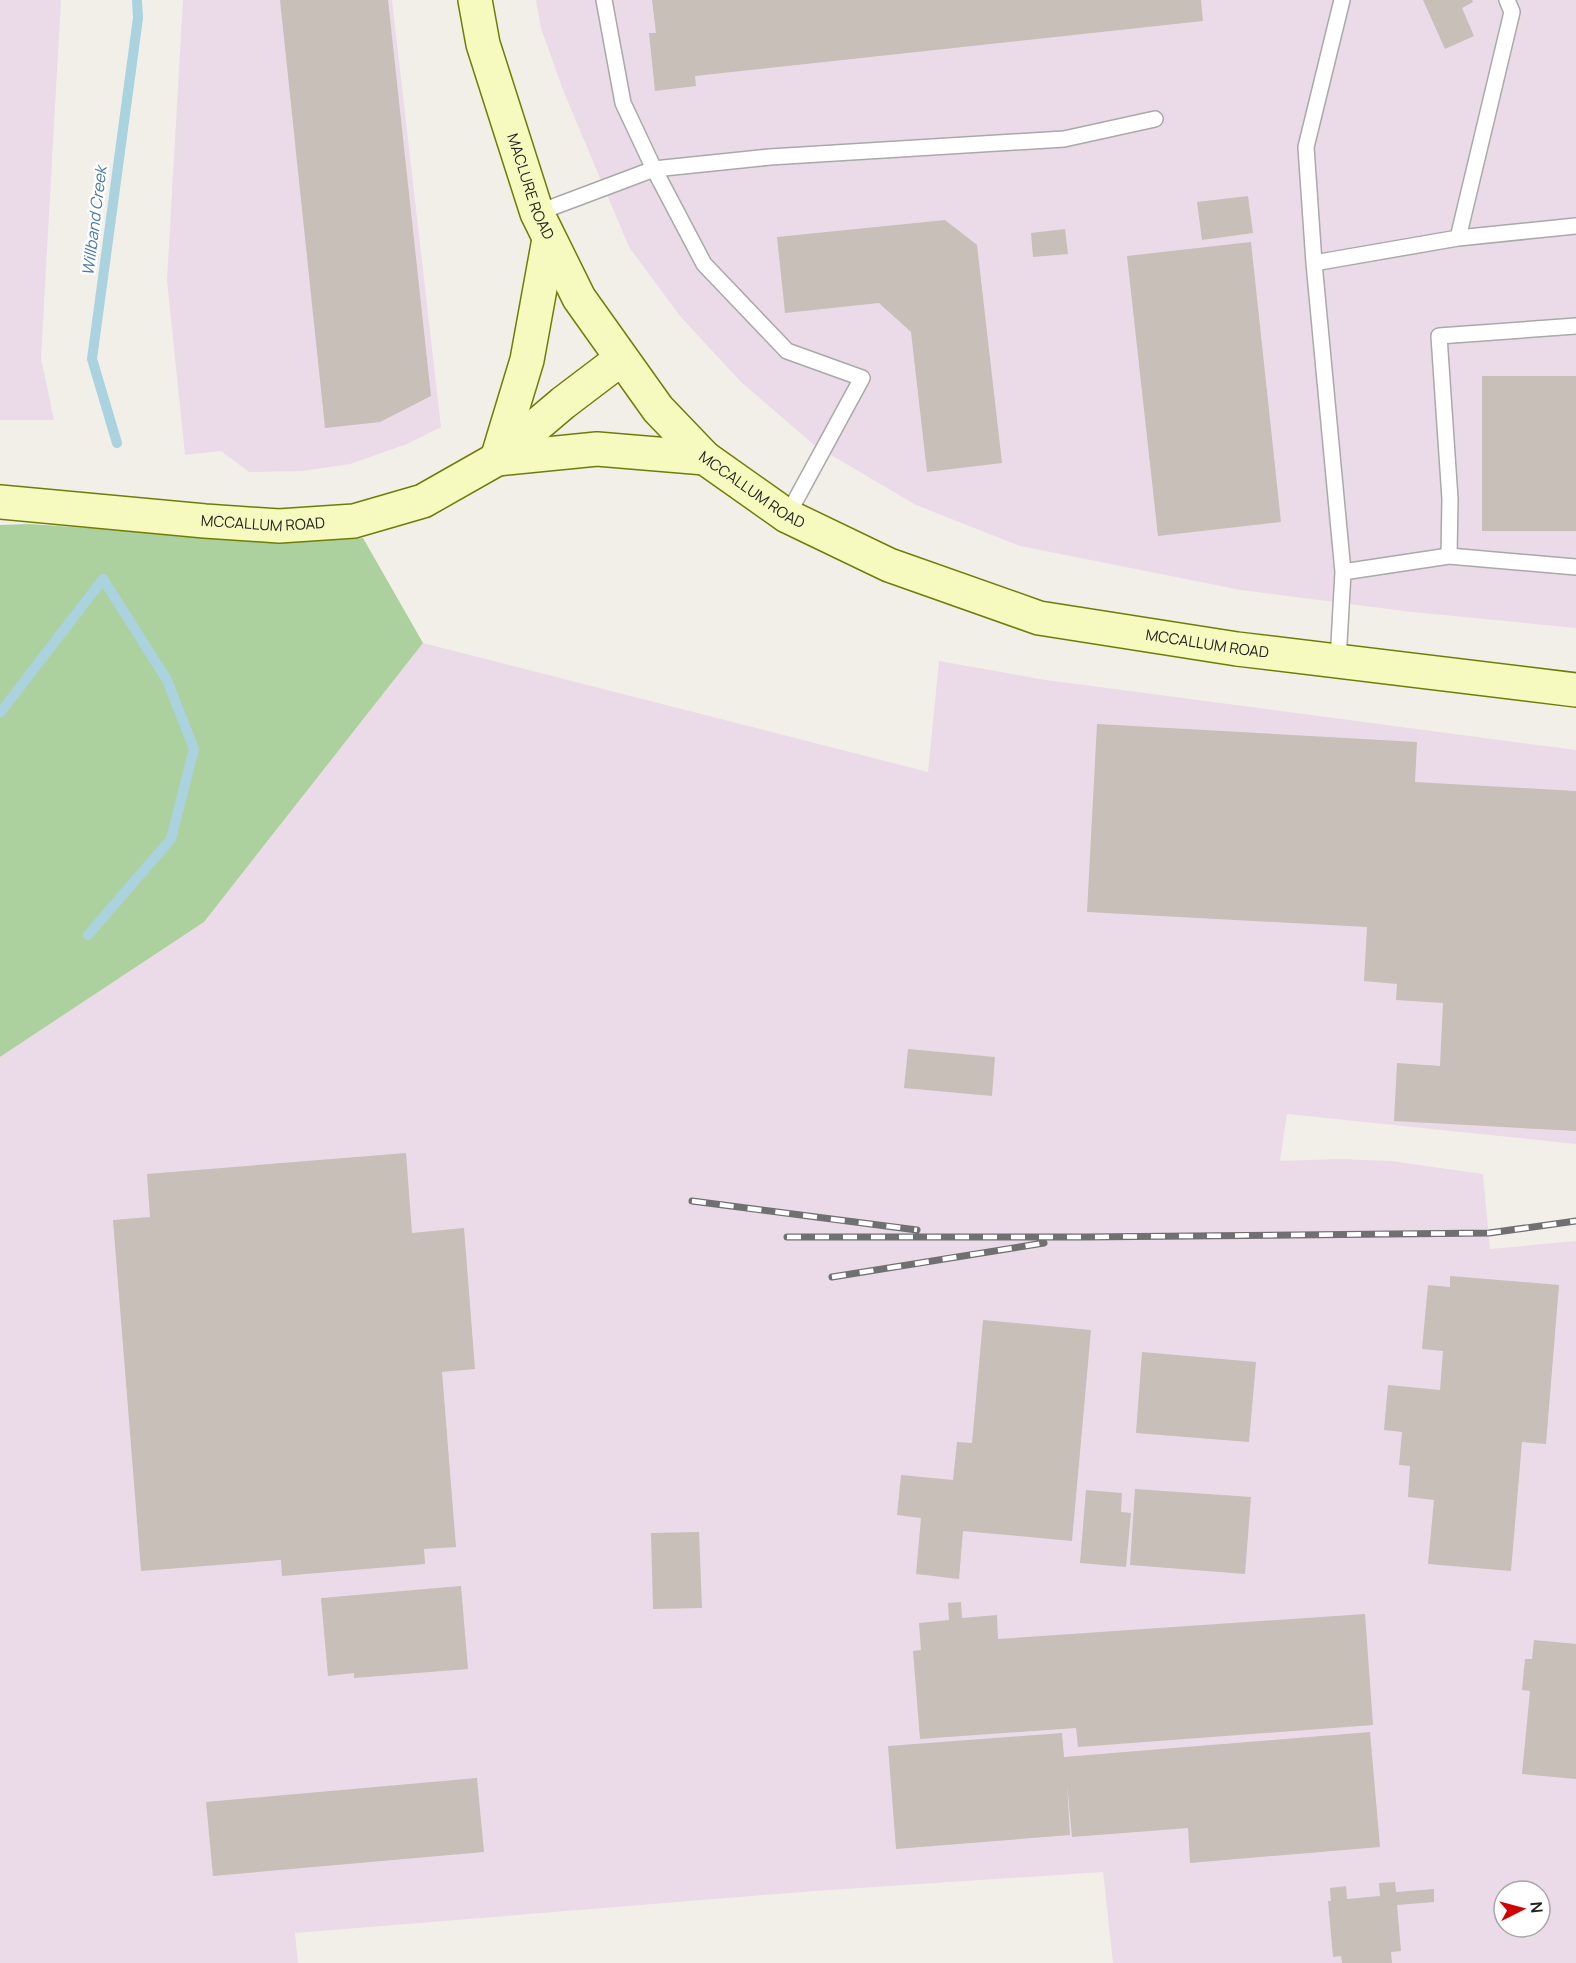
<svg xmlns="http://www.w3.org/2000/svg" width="1576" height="1963" font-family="Manrope,sans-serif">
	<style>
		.industrial { fill: #ebdbe8; fill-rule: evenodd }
		.forest { fill: #add19e }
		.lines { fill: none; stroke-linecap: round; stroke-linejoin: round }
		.stream { stroke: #aad3df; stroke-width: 10 }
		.building { fill: #c7bfb8 }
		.lane-casing { stroke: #a9a9a9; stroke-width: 18 }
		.secondary-casing { stroke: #707d05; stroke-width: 36 }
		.lane { stroke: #fff; stroke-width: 15 }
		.secondary { stroke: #f7fabf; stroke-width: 33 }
		.rail-casing { stroke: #707070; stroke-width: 7 }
		.rail { stroke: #fff; stroke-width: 4.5; stroke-dasharray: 14; stroke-linecap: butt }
		.labels { text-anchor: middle; stroke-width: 5; stroke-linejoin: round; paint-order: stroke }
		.street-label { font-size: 15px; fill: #222; stroke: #fff }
		.water-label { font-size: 16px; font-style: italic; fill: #4a7aab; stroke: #fff }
	</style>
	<rect width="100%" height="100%" fill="#f2efe9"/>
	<path class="industrial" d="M0 0H61L41 358 54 420H0Z
		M183 0H392L441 427 407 444 350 464 302 471 249 472 221 451 185 455 167 280Z
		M536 0H1576V628L1412 612 1241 590 1020 546 916 505 814 445 740 381 680 316 629 247 563 90 541 28Z
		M423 643 928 772 939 661 1046 680 1576 750V1144L1287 1114 1280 1161 1340 1159 1391 1161 1483 1174 1490 1249 1576 1241V1963H1113L1103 1872 815 1891 295 1933 298 1963H0V1057L204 922ZM1504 1891H1540V1927H1504Z"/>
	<path class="forest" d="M29 524 296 542 363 538 423 643 204 922 0 1057V525Z"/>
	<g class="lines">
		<path class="stream" d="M117 443 92 359 138 18 137 0
			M0 713 103 579 167 680 194 749 171 839 88 935"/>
	</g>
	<path class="building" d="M280 0H388L431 396 380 422 325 428Z
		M652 0H1201L1203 21 695 76 696 86 655 91 649 33H656Z
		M1423 0H1472L1473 2 1462 8 1474 36 1445 49Z
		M1248 196 1253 233 1202 240 1197 202Z
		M945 220 977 245 1002 463 927 472 911 332 879 303 785 313 777 237Z
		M1065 229 1068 254 1033 257 1031 233Z
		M1251 242 1281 522 1158 536 1127 256Z
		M1482 376H1576V531H1482Z
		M1097 724 1417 742 1415 782 1576 791V1131L1394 1121 1397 1063 1440 1066 1443 1003 1396 1000 1397 984 1364 981 1367 927 1087 912Z
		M908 1049 995 1057 992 1096 904 1088Z
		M406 1153 412 1233 464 1228 475 1369 442 1372 456 1547 424 1549 425 1564 282 1576 281 1560 141 1571 113 1220 150 1217 147 1174Z
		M1450 1276 1559 1285 1546 1444 1522 1442 1511 1571 1428 1564 1434 1500 1408 1497 1410 1466 1399 1465 1402 1432 1384 1430 1388 1385 1440 1390 1443 1351 1422 1349 1428 1285 1450 1287Z
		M983 1320 1091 1330 1072 1541 963 1531 959 1579 916 1574 921 1518 897 1515 901 1475 953 1480 957 1442 972 1443Z
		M1142 1352 1256 1362 1249 1442 1136 1433Z
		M1135 1489 1251 1497 1245 1574 1130 1565Z
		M1086 1490 1122 1493 1121 1512 1131 1513 1126 1567 1080 1563Z
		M699 1532 702 1608 653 1609 651 1533Z
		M461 1586 468 1669 354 1678V1673L328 1676 321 1598Z
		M961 1602 962 1618 997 1615 998 1639 1365 1614 1373 1725 1078 1747 1076 1728 920 1739 913 1651 921 1650 919 1623 949 1620 948 1603Z
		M1534 1640 1576 1644V1779L1522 1774 1530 1691 1522 1690 1525 1659H1532Z
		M1370 1732 1380 1847 1190 1863 1188 1828 1072 1837 1067 1784 1070 1835 896 1849 888 1746 1062 1733 1064 1757Z
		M477 1778 484 1852 213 1876 206 1802Z
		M1395 1882 1396 1892 1434 1889V1902L1397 1905 1401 1951 1391 1952 1392 1963H1342L1341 1956 1333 1957 1328 1901H1331L1330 1888 1346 1886 1347 1899 1380 1896 1379 1883Z"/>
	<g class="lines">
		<g class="lane-casing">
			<path id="lane" d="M537 213 654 169 623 103 604 0
				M1458 238 1512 12 1507 0
				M1314 263 1306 147 1342 0
				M787 516 862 378 787 351 704 264 654 169 770 157 1064 139 1155 119
				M1449 556 1450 499 1439 336 1576 326
				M1343 572 1449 556 1576 567
				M1338 661 1343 572 1314 263 1458 238 1576 226"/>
		</g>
		<g class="secondary-casing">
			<g id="secondary">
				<path id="s1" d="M475 0 483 44 537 213 579 298 658 409 705 458 787 516 889 565 1039 618 1237 649 1576 690"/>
				<path d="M497 459 527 360 549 239"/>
				<path d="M497 459 597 449 705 458"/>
				<path id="s2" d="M0 502 205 521 279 526 354 521 423 501 497 459 563 403 621 359"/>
			</g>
		</g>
		<use href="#lane" class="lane"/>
		<use href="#secondary" class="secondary"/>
		<g class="rail-casing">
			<path id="rail" d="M692 1201 917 1230
				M787 1237H1083L1489 1233 1576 1221
				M832 1277 1044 1243"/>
		</g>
		<use href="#rail" class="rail"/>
	</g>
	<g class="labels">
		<g class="street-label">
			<text dy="5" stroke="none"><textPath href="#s1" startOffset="195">MACLURE ROAD</textPath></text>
			<text dy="5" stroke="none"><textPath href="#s1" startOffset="578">MCCALLUM ROAD</textPath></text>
			<text dy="5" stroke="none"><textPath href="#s2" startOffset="264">MCCALLUM ROAD</textPath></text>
			<text dy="5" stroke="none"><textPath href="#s1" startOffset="1064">MCCALLUM ROAD</textPath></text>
		</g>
		<g class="water-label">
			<text transform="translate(94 221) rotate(-83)" y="6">Willband Creek</text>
		</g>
	</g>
	<g transform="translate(1522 1909) rotate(84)"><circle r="28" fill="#ffffff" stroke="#a7a7a7" stroke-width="1.5"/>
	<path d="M0-4.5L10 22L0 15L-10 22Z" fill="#d40000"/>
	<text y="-9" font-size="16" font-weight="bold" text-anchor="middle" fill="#222222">N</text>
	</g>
</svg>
